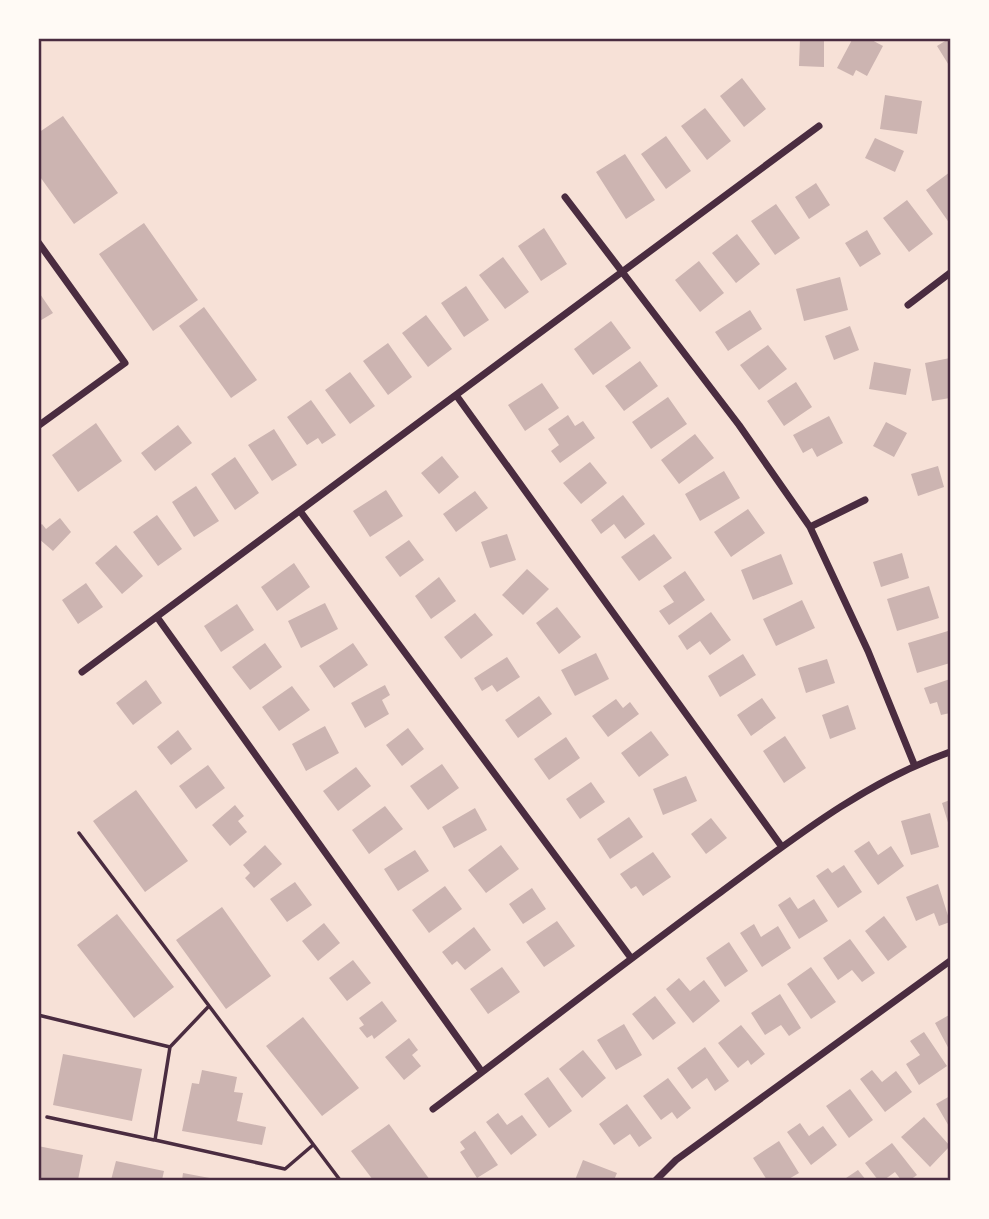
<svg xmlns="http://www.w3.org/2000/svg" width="989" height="1219" font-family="Jost,sans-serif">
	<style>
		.building { fill: #ccb4b1 }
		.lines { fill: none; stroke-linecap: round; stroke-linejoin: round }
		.service { stroke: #4a2c40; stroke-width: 3.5 }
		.minor { stroke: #4a2c40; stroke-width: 7 }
		.neatline { fill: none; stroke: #4a2c40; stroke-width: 2.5 }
	</style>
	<rect width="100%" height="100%" fill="#f7e1d7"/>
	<path class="building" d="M853 38H868L883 46 867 76 856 70 853 76 837 68Z
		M950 38V67L937 46Z
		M800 39 824 40V67L799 66Z
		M742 78 766 109 744 127 720 96Z
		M885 95 922 101 917 134 880 129Z
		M705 108 731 141 707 160 681 126Z
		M63 116 118 193 74 224 38 174V133Z
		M666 136 691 171 666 189 641 154Z
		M875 138 904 151 895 172 865 158Z
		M625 154 655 200 626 219 596 172Z
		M950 172V224L926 190Z
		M816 183 830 205 809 219 795 197Z
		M907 200 933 234 909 252 883 218Z
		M776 204 800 238 775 255 751 221Z
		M144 223 198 300 153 331 99 254Z
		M544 228 567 264 541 281 518 246Z
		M867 230 881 254 860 267 845 243Z
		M737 234 760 264 736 283 712 253Z
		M503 257 529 292 505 309 479 275Z
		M699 261 724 293 700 312 675 280Z
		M840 277 848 310 804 321 796 289Z
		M466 286 489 320 464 337 441 303Z
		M38 291 53 313 38 322Z
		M204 307 257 380 231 398 179 326Z
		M750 310 762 329 728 351 715 332Z
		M426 315 452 349 428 367 402 333Z
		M611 321 631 348 593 375 574 349Z
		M850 326 859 350 834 360 825 336Z
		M388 343 412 377 388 395 363 361Z
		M768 345 787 369 759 390 740 365Z
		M950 358V398L932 401 925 363Z
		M640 361 658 386 624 411 605 386Z
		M874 362 911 369 906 395 869 389Z
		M350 372 375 406 350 424 325 390Z
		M796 382 812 407 784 426 767 401Z
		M542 383 559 408 525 431 508 405Z
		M668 397 687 424 651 449 632 422Z
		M311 400 336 435 322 444 318 438 307 445 287 417Z
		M568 415 575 426 583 421 595 438 560 463 551 451 559 445 548 429Z
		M829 416 843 443 817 457 812 448 803 453 793 435Z
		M886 422 907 433 894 457 873 446Z
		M96 423 122 461 78 492 52 455Z
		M178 425 192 443 155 471 141 453Z
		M274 429 297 465 272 481 248 445Z
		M695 434 714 458 679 484 661 460Z
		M442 456 459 477 439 494 421 473Z
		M235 457 259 493 235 510 211 474Z
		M590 462 607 483 581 504 563 483Z
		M938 466 944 487 918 496 911 474Z
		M724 471 740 498 700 521 685 494Z
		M196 486 219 521 194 537 172 502Z
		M386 490 403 516 370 537 353 511Z
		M475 491 488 508 456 532 443 514Z
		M623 495 645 524 625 539 614 524 601 534 591 520Z
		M748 509 765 533 731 557 714 532Z
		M157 515 182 549 158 566 133 532Z
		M60 518 71 532 53 551 38 538V527L42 524 46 529Z
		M507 534 516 560 490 568 481 542Z
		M654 534 672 558 639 581 621 557Z
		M409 540 424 560 400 577 385 557Z
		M116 545 143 576 122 594 95 563Z
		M902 553 909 578 881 587 873 562Z
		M781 554 793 584 753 600 741 570Z
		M294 563 310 587 277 611 261 587Z
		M527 569 549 589 523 615 502 595Z
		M685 571 705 600 669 625 659 611 674 602 663 586Z
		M439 577 456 601 431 619 415 596Z
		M86 583 103 607 78 624 62 600Z
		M929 586 939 618 897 631 887 599Z
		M802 600 815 628 776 646 763 619Z
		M325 603 338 629 301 648 288 621Z
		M237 604 254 630 221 652 204 626Z
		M557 607 581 637 559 654 536 623Z
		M711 612 731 640 710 655 700 641 687 650 678 636Z
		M475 613 493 635 461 659 444 637Z
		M948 631 950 663 917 673 908 643Z
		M265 643 282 667 250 690 232 667Z
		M353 643 368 665 334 688 319 666Z
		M596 653 609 679 575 696 561 670Z
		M743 654 756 675 720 697 708 676Z
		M507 657 520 677 497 692 492 685 482 691 474 678Z
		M827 659 835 683 806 693 798 668Z
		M950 679V713L941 715 937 702 930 704 924 688Z
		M146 680 162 703 133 725 116 703Z
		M385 685 390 695 382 700 389 714 365 728 351 703Z
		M292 686 310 710 279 731 262 707Z
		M539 696 552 714 518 738 505 720Z
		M762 698 776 718 751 736 737 715Z
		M616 699 623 708 630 702 639 714 608 737 592 716Z
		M848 705 856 729 830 739 822 715Z
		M325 726 339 753 306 771 292 744Z
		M408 728 424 749 402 766 386 745Z
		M178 730 192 749 171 765 157 747Z
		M651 731 669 755 639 777 621 753Z
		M785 736 806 768 784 783 763 751Z
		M566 737 580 758 549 780 534 759Z
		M442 764 459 788 428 810 410 786Z
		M208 765 225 788 196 809 179 786Z
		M356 767 371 786 338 811 323 791Z
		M686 776 697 801 663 815 653 789Z
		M591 782 605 802 580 819 566 799Z
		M136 790 188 861 145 892 93 821Z
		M950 800V829L942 803Z
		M235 805 244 816 238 821 247 832 230 846 212 825Z
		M385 806 403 829 369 854 352 830Z
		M475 808 487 830 454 848 442 827Z
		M930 813 939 847 911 855 901 821Z
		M629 817 643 837 610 859 597 839Z
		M711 818 727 838 706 854 691 834Z
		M869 841 878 855 891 846 904 866 878 885 854 851Z
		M265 845 282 864 254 888 245 878 250 873 243 865Z
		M501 845 519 869 486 893 468 870Z
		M415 850 429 871 398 891 384 869Z
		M653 852 671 877 643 896 636 886 631 889 620 874Z
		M844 865 862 892 838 908 816 876 828 868 832 873Z
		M295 882 312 905 287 922 270 899Z
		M938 884 950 922 939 926 934 913 916 921 906 897Z
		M445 886 462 909 429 933 412 910Z
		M532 888 546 909 523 924 509 904Z
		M790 897 798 909 814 899 828 921 799 939 778 905Z
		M222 907 271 976 226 1009 176 940Z
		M117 914 174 987 134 1018 77 945Z
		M884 916 907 947 888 961 865 931Z
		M557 921 575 946 544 967 526 942Z
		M324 923 340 943 318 961 302 941Z
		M754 924 761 937 778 926 791 948 762 967 740 933Z
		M474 927 491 950 465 970 457 961 452 965 442 952Z
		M850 939 875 973 862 982 852 970 838 980 823 958Z
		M729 942 748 971 725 987 706 958Z
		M353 960 371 983 347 1001 329 978Z
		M502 967 520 992 488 1014 470 989Z
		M811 967 836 1002 811 1019 787 984Z
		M679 978 690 991 704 980 720 1001 693 1023 666 989Z
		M780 994 801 1028 789 1036 781 1025 765 1035 751 1013Z
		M655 996 676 1023 653 1040 632 1014Z
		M382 1001 397 1021 374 1039 372 1035 367 1038 359 1028 364 1025 359 1018Z
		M949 1015 950 1018V1051L935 1023Z
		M303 1017 359 1088 322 1116 266 1046Z
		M624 1024 642 1055 616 1070 597 1040Z
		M741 1025 765 1054 751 1065 748 1060 738 1068 718 1043Z
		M924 1032 947 1066 919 1085 906 1064 920 1055 910 1041Z
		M409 1038 418 1050 412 1055 421 1066 404 1080 385 1057Z
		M705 1047 729 1081 715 1091 707 1078 692 1089 677 1068Z
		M583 1050 606 1078 582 1098 559 1069Z
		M63 1054 142 1069 132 1121 53 1105Z
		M202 1070 237 1077 234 1092 243 1093 237 1121 266 1127 262 1145 182 1131 192 1083 199 1084Z
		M872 1070 882 1082 896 1071 912 1092 885 1112 860 1079Z
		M548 1077 572 1111 549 1128 524 1094Z
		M668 1078 691 1108 677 1119 672 1112 661 1120 643 1096Z
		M850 1089 873 1120 849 1138 826 1106Z
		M950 1096V1128L936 1104Z
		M627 1104 652 1138 639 1147 630 1134 614 1145 599 1124Z
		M498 1113 507 1125 522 1115 537 1135 511 1155 486 1122Z
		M924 1117 950 1146 930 1167 901 1137Z
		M800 1123 809 1136 823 1126 837 1145 811 1165 787 1132Z
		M389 1124 430 1180H373L351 1151Z
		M475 1131 498 1165 477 1178 460 1152 465 1149 460 1142Z
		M779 1141 799 1173 787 1180H767L753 1158Z
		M892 1143 917 1175 910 1180H901L895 1172 884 1180H878L865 1163Z
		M38 1146 83 1155 78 1180H38Z
		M583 1160 617 1173 614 1180H575Z
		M116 1161 164 1171 162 1180H111Z
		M858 1170 866 1180H843Z
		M183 1173 215 1179V1180H182Z"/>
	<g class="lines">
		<path class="service" d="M79 833 340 1180
			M38 1015 170 1047 209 1006
			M170 1047 155 1140 285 1169 313 1145
			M47 1117 154 1140"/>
		<path class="minor" d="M565 197 739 425 810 527 868 651 914 764
			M38 242 125 363 38 426
			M908 305 950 273
			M456 395 782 847
			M300 511 631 958
			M810 527 865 500
			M157 617 482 1072
			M82 672 819 126
			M433 1109C529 1037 624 963 721 892 794 838 865 782 950 752
			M656 1180 676 1160 950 961"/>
	</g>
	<rect width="989" height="1219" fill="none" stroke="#fffaf5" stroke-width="80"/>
	<rect x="40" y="40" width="909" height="1139" class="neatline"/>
</svg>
